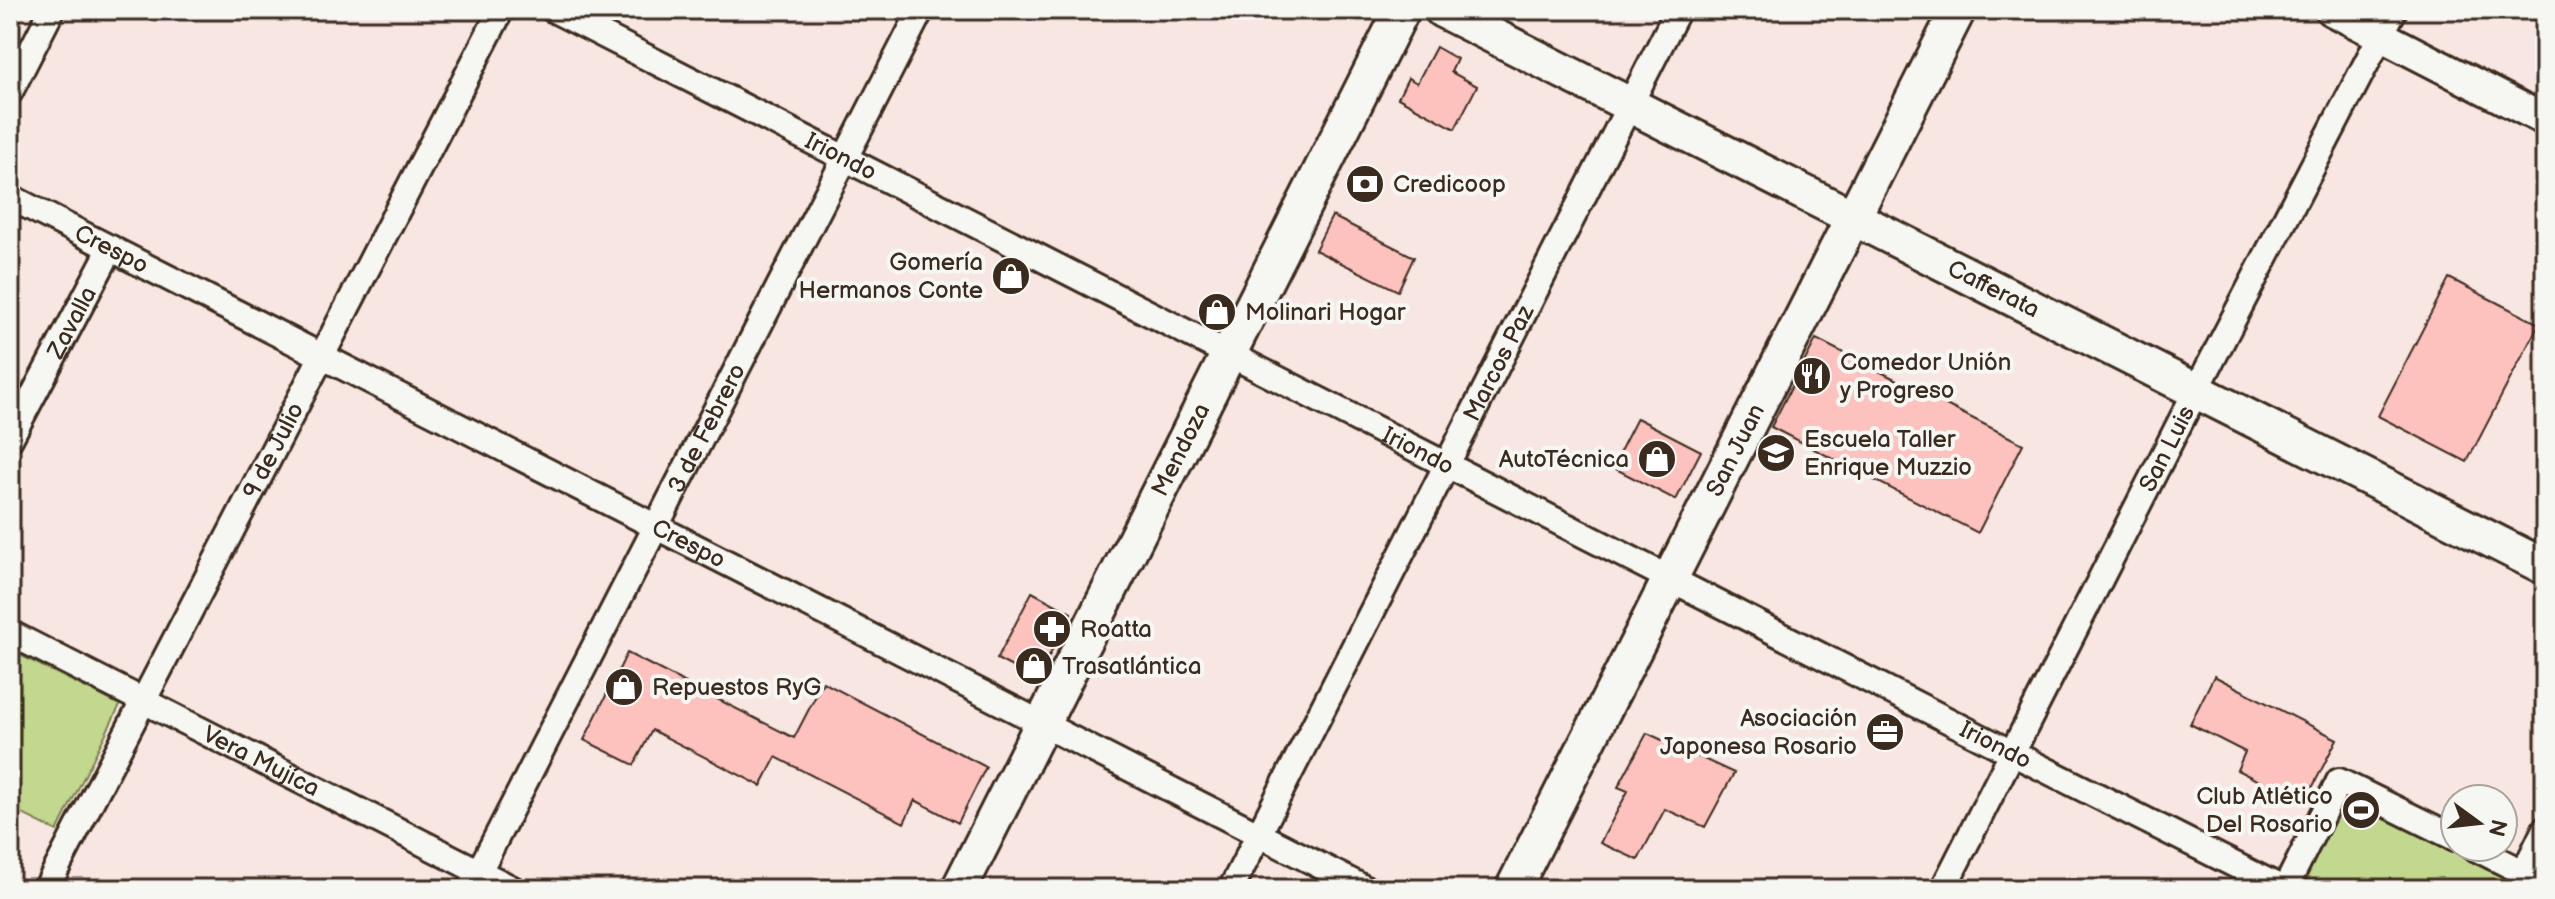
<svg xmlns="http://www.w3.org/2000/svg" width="2555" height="899" font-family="'Balsamiq Sans',sans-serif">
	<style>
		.green { fill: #c2d88e; stroke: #7e8156; stroke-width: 2 }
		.building { fill: #fdc1be; stroke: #3b2a1e; stroke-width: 2 }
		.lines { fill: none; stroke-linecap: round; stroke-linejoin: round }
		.minor-casing { stroke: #3b2a1e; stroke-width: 30 }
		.tertiary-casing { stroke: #3b2a1e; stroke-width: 36 }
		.secondary-casing { stroke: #3b2a1e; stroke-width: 40 }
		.minor { stroke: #f6f6f2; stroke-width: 24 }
		.tertiary { stroke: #f6f6f2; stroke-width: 30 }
		.secondary { stroke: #f6f6f2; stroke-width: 34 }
		.labels { text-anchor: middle; stroke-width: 8; stroke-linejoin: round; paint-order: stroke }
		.street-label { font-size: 24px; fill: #3b2a1e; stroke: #f6f6f2 }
		.poi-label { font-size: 24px; fill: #3b2a1e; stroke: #f6f6f2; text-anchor: start }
	</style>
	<rect width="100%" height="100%" fill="#f8e6e2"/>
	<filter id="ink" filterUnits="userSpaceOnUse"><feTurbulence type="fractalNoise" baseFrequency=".0125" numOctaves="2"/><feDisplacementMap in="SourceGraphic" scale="16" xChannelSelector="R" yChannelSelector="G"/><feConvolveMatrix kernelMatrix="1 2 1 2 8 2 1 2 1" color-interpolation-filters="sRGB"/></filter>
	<g filter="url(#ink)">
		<path class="green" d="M10 650 120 705 57 831 10 808Z
			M2339 781 2473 847 2545 889H2285Z"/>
		<path class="building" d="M1436 47 1457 59 1451 72 1477 86 1455 129 1398 98 1408 78 1417 83Z
			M1332 216 1414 257 1398 291 1315 250Z
			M2449 278 2539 324 2467 462 2378 416Z
			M1208 295 1230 306 1221 325 1199 314Z
			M1816 339 2023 444 1978 533 1771 427Z
			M1637 418 1701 451 1676 500 1612 467Z
			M1032 592 1071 613 1037 680 997 659Z
			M627 653 794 738 823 682 986 767 958 823 915 800 904 823 776 757 761 786 652 730 634 765 584 740Z
			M2214 676 2337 739 2304 804 2237 770 2245 752 2190 724Z
			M1647 733 1734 773 1705 827 1665 809 1638 860 1600 843 1628 791 1618 787Z"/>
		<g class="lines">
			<g class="minor-casing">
				<g id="minor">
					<path id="s1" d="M554 10 2012 753 2283 889"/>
					<path d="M10 92 52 10"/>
					<path id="s2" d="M10 197 1366 889"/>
					<path id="s3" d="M10 439 111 248"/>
					<path id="s4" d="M10 633 513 889"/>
					<path d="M2473 847 2545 883"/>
					<path d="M2524 872 2545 829"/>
					<path id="s5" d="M46 889 501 10"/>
					<path id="s6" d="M470 889 921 10"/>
					<path id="s7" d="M1231 889 1678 10"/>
					<path id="s8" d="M1943 889 2196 391 2394 10"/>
					<path d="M2285 889 2339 781 2455 838"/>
				</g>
			</g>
			<g class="tertiary-casing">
				<path id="tertiary" d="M2331 10 2545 120"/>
			</g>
			<g class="secondary-casing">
				<g id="secondary">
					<path id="s9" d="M1442 10 2545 567"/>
					<path id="s10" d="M959 889 1402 10"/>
					<path id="s11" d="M1513 889 1958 10"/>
				</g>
			</g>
			<use href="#minor" class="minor"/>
			<use href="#tertiary" class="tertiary"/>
			<use href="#secondary" class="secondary"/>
		</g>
	</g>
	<defs>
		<g id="bank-disc" transform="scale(2)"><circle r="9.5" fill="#3b2a1e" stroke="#f6f6f2"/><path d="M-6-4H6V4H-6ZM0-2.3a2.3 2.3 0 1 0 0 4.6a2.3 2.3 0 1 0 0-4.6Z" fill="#fff"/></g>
		<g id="shop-disc" transform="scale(2)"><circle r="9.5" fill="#3b2a1e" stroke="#f6f6f2"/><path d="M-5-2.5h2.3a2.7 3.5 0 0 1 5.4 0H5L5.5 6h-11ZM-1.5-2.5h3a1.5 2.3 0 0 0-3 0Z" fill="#fff"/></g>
		<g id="restaurant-disc" transform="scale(2)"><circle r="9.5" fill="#3b2a1e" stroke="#f6f6f2"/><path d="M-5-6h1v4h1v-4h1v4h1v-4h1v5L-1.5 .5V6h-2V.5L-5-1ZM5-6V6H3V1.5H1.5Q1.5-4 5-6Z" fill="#fff"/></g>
		<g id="university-disc" transform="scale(2)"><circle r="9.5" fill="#3b2a1e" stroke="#f6f6f2"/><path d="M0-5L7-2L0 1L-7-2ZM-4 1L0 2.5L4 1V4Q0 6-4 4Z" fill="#fff"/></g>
		<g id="pharmacy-disc" transform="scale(2)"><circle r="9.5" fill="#3b2a1e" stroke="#f6f6f2"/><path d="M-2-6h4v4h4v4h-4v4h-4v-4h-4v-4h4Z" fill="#fff"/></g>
		<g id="office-disc" transform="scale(2)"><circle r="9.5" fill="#3b2a1e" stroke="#f6f6f2"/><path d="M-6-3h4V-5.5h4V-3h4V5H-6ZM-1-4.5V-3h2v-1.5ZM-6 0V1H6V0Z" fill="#fff"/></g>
		<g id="stadium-disc" transform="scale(2)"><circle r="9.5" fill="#3b2a1e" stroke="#f6f6f2"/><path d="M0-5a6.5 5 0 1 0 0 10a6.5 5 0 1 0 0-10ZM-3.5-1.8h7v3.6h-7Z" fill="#fff"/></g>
	</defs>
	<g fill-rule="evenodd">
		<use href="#bank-disc" x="1365" y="184"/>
		<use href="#shop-disc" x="1011" y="276"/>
		<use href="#shop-disc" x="1217" y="312"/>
		<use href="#restaurant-disc" x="1812" y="376"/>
		<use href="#university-disc" x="1776" y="453"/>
		<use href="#shop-disc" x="1657" y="459"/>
		<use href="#pharmacy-disc" x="1052" y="629"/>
		<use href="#shop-disc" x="1034" y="666"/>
		<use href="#shop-disc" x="624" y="687"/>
		<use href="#office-disc" x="1885" y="732"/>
		<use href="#stadium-disc" x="2361" y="810"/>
	</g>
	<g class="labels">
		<g class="street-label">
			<text dy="8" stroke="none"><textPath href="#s1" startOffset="322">Iriondo</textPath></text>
			<text dy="8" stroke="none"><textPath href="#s2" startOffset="114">Crespo</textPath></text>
			<text dy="8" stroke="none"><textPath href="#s9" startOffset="618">Cafferata</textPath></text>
			<text dy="8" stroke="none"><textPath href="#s3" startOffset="132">Zavalla</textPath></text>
			<text dy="8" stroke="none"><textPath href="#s7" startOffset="590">Marcos Paz</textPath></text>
			<text dy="8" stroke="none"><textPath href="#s6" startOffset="518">3 de Febrero</textPath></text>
			<text dy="8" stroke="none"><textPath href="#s8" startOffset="494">San Luis</textPath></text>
			<text dy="8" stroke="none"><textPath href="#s10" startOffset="492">Mendoza</textPath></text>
			<text dy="8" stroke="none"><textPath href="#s11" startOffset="492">San Juan</textPath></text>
			<text dy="8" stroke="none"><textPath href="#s5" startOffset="494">9 de Julio</textPath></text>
			<text dy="8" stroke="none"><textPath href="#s1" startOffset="970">Iriondo</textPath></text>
			<text dy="8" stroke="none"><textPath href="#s2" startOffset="762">Crespo</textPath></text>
			<text dy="8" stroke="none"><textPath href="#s1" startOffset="1618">Iriondo</textPath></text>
			<text dy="8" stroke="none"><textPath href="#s4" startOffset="282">Vera Mujíca</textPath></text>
		</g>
		<g class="poi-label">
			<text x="1393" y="192">Credicoop</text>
			<text x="983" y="270" text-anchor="end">Gomería<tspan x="983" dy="28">Hermanos Conte</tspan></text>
			<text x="1245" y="320">Molinari Hogar</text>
			<text x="1840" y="370">Comedor Unión<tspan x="1840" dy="28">y Progreso</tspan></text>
			<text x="1804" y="447">Escuela Taller<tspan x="1804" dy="28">Enrique Muzzio</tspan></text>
			<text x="1629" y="467" text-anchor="end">AutoTécnica</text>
			<text x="1080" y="637">Roatta</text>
			<text x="1062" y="674">Trasatlántica</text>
			<text x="652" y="695">Repuestos RyG</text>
			<text x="1857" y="726" text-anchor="end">Asociación<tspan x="1857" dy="28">Japonesa Rosario</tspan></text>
			<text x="2333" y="804" text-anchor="end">Club Atlético<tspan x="2333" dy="28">Del Rosario</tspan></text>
		</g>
	</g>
	<rect width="2555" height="899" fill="none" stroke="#f6f6f2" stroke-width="40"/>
	<rect x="20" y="20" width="2515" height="859" fill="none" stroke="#3b2a1e" stroke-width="3" filter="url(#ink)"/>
	<g transform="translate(2479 823) rotate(105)"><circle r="38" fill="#f6f6f2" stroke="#aba49d" stroke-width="2"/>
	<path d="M0-6L14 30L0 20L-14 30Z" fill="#3b2a1e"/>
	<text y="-12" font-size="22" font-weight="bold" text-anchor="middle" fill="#3b2a1e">N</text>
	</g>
</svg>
